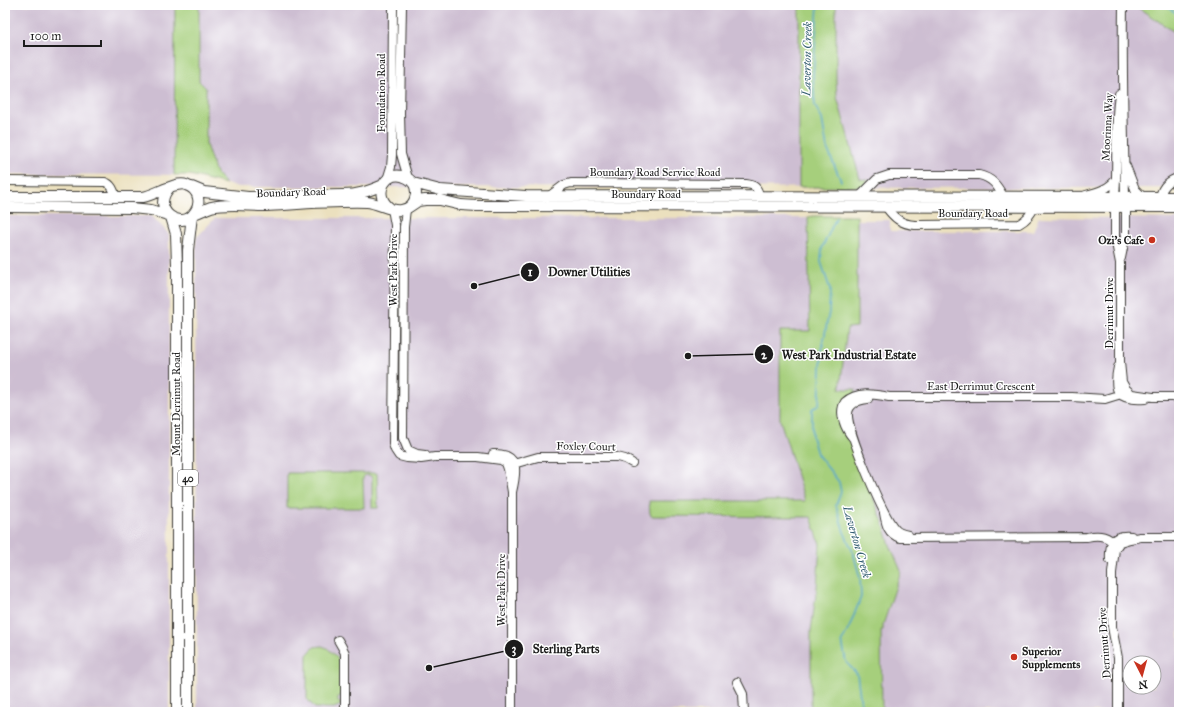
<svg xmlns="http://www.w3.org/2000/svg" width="1184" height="717" font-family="'IM FELL Great Primer',serif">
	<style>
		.industrial { fill: #cdbed2; fill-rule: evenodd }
		.green { fill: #a6cf7b; stroke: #61764c }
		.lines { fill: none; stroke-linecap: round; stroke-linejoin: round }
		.stream { stroke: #52a4cd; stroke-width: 1.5 }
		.minor-casing { stroke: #3b3934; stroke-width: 10 }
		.major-casing { stroke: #3b3934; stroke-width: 12 }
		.minor { stroke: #fff; stroke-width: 8 }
		.major { stroke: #fff; stroke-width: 10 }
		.poi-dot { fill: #c8321e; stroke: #fff; stroke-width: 1.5 }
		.labels { text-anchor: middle; stroke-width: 3; stroke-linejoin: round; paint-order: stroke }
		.shield { fill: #fff; stroke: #606060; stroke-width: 1 }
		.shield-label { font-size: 10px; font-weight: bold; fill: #1c1c1c }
		.street-label { font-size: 11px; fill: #1c1c1c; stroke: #fff }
		.poi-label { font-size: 11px; font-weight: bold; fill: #1c1c1c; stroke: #fff; text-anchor: end }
		.water-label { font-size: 12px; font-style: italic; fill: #376074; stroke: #fff }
		.leader { fill: none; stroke: #1c1c1c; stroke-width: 1.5 }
		.callout-dot { fill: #1c1c1c; stroke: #fff; stroke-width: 1.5 }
		.mark-label { font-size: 12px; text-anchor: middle; font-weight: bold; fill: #fff }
		.callout-label { font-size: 12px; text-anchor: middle; font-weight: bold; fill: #1c1c1c; stroke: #fff; stroke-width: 3; stroke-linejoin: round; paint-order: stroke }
	</style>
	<rect width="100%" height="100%" fill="#fff"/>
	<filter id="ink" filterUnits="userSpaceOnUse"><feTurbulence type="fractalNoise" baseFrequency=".025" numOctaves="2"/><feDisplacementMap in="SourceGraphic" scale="8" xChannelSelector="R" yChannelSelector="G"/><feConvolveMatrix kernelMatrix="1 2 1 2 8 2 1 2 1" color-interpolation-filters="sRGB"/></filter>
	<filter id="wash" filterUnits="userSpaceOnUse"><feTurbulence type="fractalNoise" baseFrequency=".012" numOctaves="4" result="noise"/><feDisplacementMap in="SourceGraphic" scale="16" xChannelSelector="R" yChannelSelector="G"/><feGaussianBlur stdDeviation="0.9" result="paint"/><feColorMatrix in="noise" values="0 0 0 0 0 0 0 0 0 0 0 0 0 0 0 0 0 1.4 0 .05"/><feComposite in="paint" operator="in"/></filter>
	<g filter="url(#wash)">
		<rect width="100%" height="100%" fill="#ebe0be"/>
		<path class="industrial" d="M5 5H1179V188L239 187 190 175 5 174Z
			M5 216H152L169 234V712H5Z
			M814 216H857L858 220H890V231H1033L1039 217 1179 219V712H197L196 238 215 218H805ZM1130 663H1154V687H1130Z"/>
		<path class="green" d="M175 5H199V81L206 88V145L216 173 226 184 190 175H174Z
			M799 5H836V79L837 97 860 179 868 180 862 187H799Z
			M1134 5H1179V35Z
			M814 216H857V327L847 328 840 389H855V393L840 417 883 522 890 545 901 571 883 625V630H881L882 712H811V631L817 587 820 544 811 517 651 516 650 513 649 501H805L780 420V331H810L808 217Z
			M287 473H377L378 508H372V477L369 475H365L363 478 364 508H287Z
			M322 646 327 648 336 656 341 664V696L338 697V702L341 703V705L334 708H315L307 699V655L314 647Z"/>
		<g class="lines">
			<path class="stream" d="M818 5 813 76 815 106 822 119 827 148 841 181
				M1164 5 1179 15
				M836 218 822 248 821 262 830 289 829 312 822 350 819 405 812 409V437L817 454 839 482 841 492 836 505 844 532 853 552 860 578 861 597 849 628 842 641 846 662 857 674 862 712"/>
		</g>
	</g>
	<g filter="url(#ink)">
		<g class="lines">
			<g class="minor-casing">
				<path id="minor" d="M402 5 400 113 401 154 408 178
					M1123 5C1122 69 1124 133 1125 197
					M1126 166 1135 189 1143 197
					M387 180 391 167 392 155 393 5
					M5 181 105 182C112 184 114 191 116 197
					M1086 195C1098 192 1109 189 1116 179
					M860 196 877 179 889 175H979C992 178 997 185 1003 196
					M548 197 564 185 571 183 746 184C754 185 758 187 759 196
					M1115 197C1118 163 1114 128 1119 94
					M1160 203C1159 190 1167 180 1179 178
					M886 207C894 218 901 224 915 225L1019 224C1026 220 1031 215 1034 207
					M1115 207V238L1120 263V362L1122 382 1126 389 1132 394 1153 397H1179
					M392 209 395 225 393 444 395 450 399 456 407 458 421 459 435 457H478L501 460 506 463 508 469 512 492
					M406 209 404 227 403 438 408 450 417 454 425 455
					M1121 258 1126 234V207
					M1118 367C1112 393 1119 401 1145 399
					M868 399C859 400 849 403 848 413 846 429 883 516 895 529 898 533 903 534 908 535
					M853 438C845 429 838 413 845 402 857 391 874 394 889 397H1072L1105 399 1118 395 1124 387
					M493 454C520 453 517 471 512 492V712
					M510 465 538 457H617L625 459 632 463
					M884 513C886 525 888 534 900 538L1087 537C1100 534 1108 536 1117 546
					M1110 560C1109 544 1112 534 1131 536
					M338 640 342 647 345 653V712
					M737 682 743 694 744 712
					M1118 712V658L1112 627V573L1115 549 1120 542 1130 539 1140 537H1179"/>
			</g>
			<g class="major-casing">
				<path id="major" d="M413 183 440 190 526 196 1179 197
					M192 187 204 192 248 197 343 195C358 195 369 191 383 185
					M5 197H143C155 195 176 181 186 185 192 187 197 192 198 198 199 203 198 208 195 212 181 233 149 209 170 187
					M5 207 132 208 151 210 168 215
					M409 207 418 201 425 200H440L461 205 477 206 1179 207
					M194 214C200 212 205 209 211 207 228 203 248 206 266 206 300 204 333 201 367 202 378 203 392 212 402 210 418 207 421 185 407 178 387 167 371 194 390 208
					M171 217 176 234 177 264V712
					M188 712V250L192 216"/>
			</g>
			<use href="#minor" class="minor"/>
			<use href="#major" class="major"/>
		</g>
	</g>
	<g class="poi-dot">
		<circle cx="1152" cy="240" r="4"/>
		<circle cx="1014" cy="657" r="4"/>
	</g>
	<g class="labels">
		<rect class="shield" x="178" y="470" width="20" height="16" rx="3"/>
		<g class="shield-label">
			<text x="188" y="482">40</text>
		</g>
		<g class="street-label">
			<text transform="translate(381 93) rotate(-90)" y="4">Foundation Road</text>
			<text transform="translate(1107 127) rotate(-87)" y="4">Moorinna Way</text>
			<text x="655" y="176">Boundary Road Service Road</text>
			<text transform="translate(291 192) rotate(-2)" y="4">Boundary Road</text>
			<text x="646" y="198">Boundary Road</text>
			<text x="973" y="217">Boundary Road</text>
			<text transform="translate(393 270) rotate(-90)" y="4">West Park Drive</text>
			<text transform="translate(1109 313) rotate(-90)" y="4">Derrimut Drive</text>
			<text x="981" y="390">East Derrimut Crescent</text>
			<text transform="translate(176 404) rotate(-90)" y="4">Mount Derrimut Road</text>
			<text transform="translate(586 446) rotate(1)" y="4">Foxley Court</text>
			<text transform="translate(501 590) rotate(-90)" y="4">West Park Drive</text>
			<text transform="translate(1104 643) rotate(-94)" y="4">Derrimut Drive</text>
		</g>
		<g class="poi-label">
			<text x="1144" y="244">Ozi's Cafe</text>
			<text x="1022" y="655" text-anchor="start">Superior<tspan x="1022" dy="13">Supplements</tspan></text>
		</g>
		<g class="water-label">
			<text transform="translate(807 59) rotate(-89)" y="4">Laverton Creek</text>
			<text transform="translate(857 542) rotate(74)" y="4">Laverton Creek</text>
		</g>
	</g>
	<path class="leader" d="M474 286L530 272M688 356L764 354M429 668L514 649"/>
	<g class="callout-dot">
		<circle cx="474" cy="286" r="4"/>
		<circle cx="688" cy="356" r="4"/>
		<circle cx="429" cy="668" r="4"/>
		<circle cx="530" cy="272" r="10"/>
		<circle cx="764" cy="354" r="10"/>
		<circle cx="514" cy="649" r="10"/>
	</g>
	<g class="mark-label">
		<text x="530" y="276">1</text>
		<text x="764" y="359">2</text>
		<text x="514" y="653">3</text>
	</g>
	<g class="callout-label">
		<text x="589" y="276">Downer Utilities</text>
		<text x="849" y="359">West Park Industrial Estate</text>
		<text x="566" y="653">Sterling Parts</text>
	</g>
	<rect width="1184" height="717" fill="none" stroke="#fff" stroke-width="20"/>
	<g transform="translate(1142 675) rotate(174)"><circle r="19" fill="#ffffff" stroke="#a4a4a4"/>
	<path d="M0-3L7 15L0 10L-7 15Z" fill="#c8321e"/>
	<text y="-6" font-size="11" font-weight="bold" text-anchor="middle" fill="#1c1c1c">N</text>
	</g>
	<path d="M24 40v6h77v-6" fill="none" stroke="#1c1c1c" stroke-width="2"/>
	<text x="30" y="40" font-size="12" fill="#1c1c1c" stroke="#ffffff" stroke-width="3" paint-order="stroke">100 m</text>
</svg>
